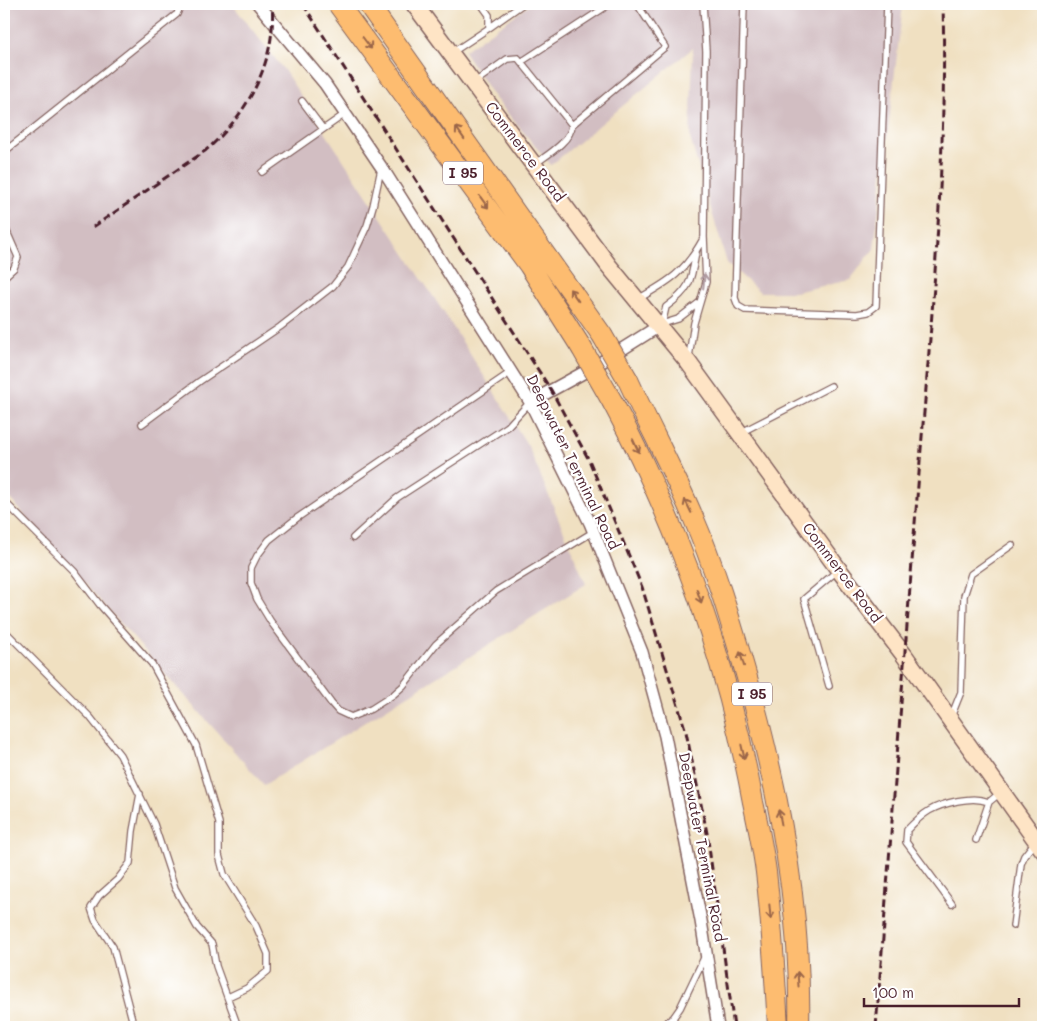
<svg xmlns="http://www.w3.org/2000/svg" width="1047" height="1031" font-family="Mali,sans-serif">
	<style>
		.industrial { fill: #d2bec2 }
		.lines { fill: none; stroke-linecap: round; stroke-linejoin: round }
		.service-casing { stroke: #846360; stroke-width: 8 }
		.minor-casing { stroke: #846360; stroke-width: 14 }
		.secondary-casing { stroke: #846360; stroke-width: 19 }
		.motorway-casing { stroke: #846360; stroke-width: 22 }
		.service { stroke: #fff; stroke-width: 5.5 }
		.minor { stroke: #fff; stroke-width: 11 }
		.secondary { stroke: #fee4c5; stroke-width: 16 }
		.motorway { stroke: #fdbc6f; stroke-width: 20 }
		.rail { stroke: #4a1f2b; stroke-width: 3; stroke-dasharray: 8 4; stroke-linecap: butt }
		.motorway-bridge-casing { stroke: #846360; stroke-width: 22; stroke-linecap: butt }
		.motorway-bridge { stroke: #fdbc6f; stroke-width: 20 }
		.oneway { stroke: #9b664a }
		.oneway2 { stroke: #ae9aa0 }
		.labels { text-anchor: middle; stroke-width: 4.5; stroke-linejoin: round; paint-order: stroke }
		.shield { fill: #fff; stroke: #80626b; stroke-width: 1 }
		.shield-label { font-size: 14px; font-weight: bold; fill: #4a1f2b }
		.street-label { font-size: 15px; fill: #4a1f2b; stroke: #fff }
	</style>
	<rect width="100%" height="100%" fill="#fff"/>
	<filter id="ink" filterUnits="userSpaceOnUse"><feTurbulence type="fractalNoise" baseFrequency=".02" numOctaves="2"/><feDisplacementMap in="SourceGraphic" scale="10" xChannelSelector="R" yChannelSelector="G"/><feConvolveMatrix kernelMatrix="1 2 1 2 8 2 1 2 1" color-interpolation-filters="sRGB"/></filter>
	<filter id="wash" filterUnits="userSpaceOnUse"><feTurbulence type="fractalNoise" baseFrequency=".0096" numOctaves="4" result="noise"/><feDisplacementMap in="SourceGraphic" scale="20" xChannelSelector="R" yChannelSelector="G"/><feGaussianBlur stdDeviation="1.12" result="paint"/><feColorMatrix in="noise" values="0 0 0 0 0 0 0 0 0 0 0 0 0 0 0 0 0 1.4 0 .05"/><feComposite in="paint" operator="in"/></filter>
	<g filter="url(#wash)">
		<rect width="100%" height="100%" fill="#f0e0c1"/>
		<path class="industrial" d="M4 4H232L284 70 448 319 528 446 586 584 264 785 4 492Z
			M531 4H903L874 249 850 280 795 292H760L727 263 690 138 693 48 551 165 493 96 464 51Z"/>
	</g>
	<g filter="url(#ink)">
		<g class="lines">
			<g class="service-casing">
				<path id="service" d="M744 4 735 298 738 306 745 310 857 314 868 312 876 306 887 4
					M489 28 523 4
					M453 52 489 28V15L481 4
					M521 62 610 4
					M475 82 507 59 518 58 572 125C571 141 547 155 535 164
					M302 101 323 129
					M572 125 665 47 637 4
					M4 152 177 14 181 4
					M262 172 345 114
					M4 225 18 257 14 268 4 277
					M638 299C670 281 685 272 703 239
					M662 324 666 307C691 289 691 281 696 252
					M662 324 678 319 700 302
					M689 357 694 323 706 282 704 237 706 51 703 4
					M511 372 297 518 269 540 257 556 251 568V583L257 599 271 622 331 703 338 711 351 717 371 709 393 695 403 686 436 644 496 591 593 532
					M142 424 200 381 280 327 333 286 348 267 367 226 373 206 381 169
					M742 432 831 386
					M4 501 74 571 100 605 152 664 196 745 219 823V855L224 874 256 926 268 954V971L247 988 228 997
					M353 538 397 498 508 426 530 402
					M4 630 90 717 120 755 154 824 175 888 197 927 212 944 216 966 238 1027
					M829 686 804 599 837 571
					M951 717 961 692 964 596 971 574 1012 545
					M976 840 989 802
					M952 904 906 842 907 830C924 812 933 806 957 801 969 799 978 798 989 802L1000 793
					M1013 926 1021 864 1024 856 1035 842
					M673 1018 677 1027
					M134 1027 113 947 95 920 91 908 99 896 118 879 130 863 133 831 140 794
					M659 1027 673 1018 680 1008 704 958"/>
			</g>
			<g class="minor-casing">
				<path id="minor" d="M258 4 325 84 386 174 530 402 590 523 642 652 665 736 701 921 718 1027
					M530 402 592 368 659 326"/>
			</g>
			<g class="secondary-casing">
				<path id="secondary" d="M414 4 609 266 688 362 839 570 904 655 1043 850"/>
			</g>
			<g class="motorway-casing">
				<path id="motorway" d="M338 4 529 265 581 347
					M368 4 602 335
					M628 380C649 426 673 470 693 517 714 565 729 616 744 667 777 781 802 908 799 1027
					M613 403C680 529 727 662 753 802 758 825 763 849 766 872 772 924 775 976 778 1027"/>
			</g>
			<use href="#service" class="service"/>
			<use href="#minor" class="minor"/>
			<use href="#secondary" class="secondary"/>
			<use href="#motorway" class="motorway"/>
			<path class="rail" d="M303 4 551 390 589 460 642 587 686 732 707 833 734 1027
				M93 227 205 151C248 115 277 60 272 4
				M876 1027C890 851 903 674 917 498 930 334 947 168 943 4"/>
			<g class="motorway-bridge-casing">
				<path id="motorway-bridge" d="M602 335 628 380
					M581 347 613 403"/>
			</g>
			<use href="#motorway-bridge" class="motorway-bridge"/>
		</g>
		<defs><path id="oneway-shaft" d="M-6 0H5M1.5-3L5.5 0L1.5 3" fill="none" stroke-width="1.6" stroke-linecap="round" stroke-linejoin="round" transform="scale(1.25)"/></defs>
		<g class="oneway">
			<use href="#oneway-shaft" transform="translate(367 43) rotate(53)"/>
			<use href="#oneway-shaft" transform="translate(460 133) rotate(-125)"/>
			<use href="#oneway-shaft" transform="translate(484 202) rotate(54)"/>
			<use href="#oneway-shaft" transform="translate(574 295) rotate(-125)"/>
			<use href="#oneway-shaft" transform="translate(636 446) rotate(65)"/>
			<use href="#oneway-shaft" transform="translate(688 506) rotate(-116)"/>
			<use href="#oneway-shaft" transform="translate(699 596) rotate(71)"/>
			<use href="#oneway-shaft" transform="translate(742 659) rotate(-106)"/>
			<use href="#oneway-shaft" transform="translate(743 752) rotate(77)"/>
			<use href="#oneway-shaft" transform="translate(780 817) rotate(-101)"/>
			<use href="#oneway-shaft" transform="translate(770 912) rotate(85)"/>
			<use href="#oneway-shaft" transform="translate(798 979) rotate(-94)"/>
		</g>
		<use class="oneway2" href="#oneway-shaft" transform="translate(704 281) rotate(-84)"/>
	</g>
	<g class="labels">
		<g class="shield">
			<rect x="443" y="161.5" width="40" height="23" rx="4"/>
			<rect x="732" y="682.5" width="40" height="23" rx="4"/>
		</g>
		<g class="shield-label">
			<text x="463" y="178">I 95</text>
			<text x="752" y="699">I 95</text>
		</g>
		<g class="street-label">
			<text transform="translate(525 152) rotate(53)" y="5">Commerce Road</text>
			<text transform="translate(573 462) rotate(64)" y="5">Deepwater Terminal Road</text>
			<text transform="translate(842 573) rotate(53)" y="5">Commerce Road</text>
			<text transform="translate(702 847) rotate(79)" y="5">Deepwater Terminal Road</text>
		</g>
	</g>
	<rect width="1047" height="1031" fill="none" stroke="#fff" stroke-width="20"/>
	<path d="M864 998v8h155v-8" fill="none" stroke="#4a1f2b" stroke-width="2.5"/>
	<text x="872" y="998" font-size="15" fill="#4a1f2b" stroke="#ffffff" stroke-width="4" paint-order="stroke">100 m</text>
</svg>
